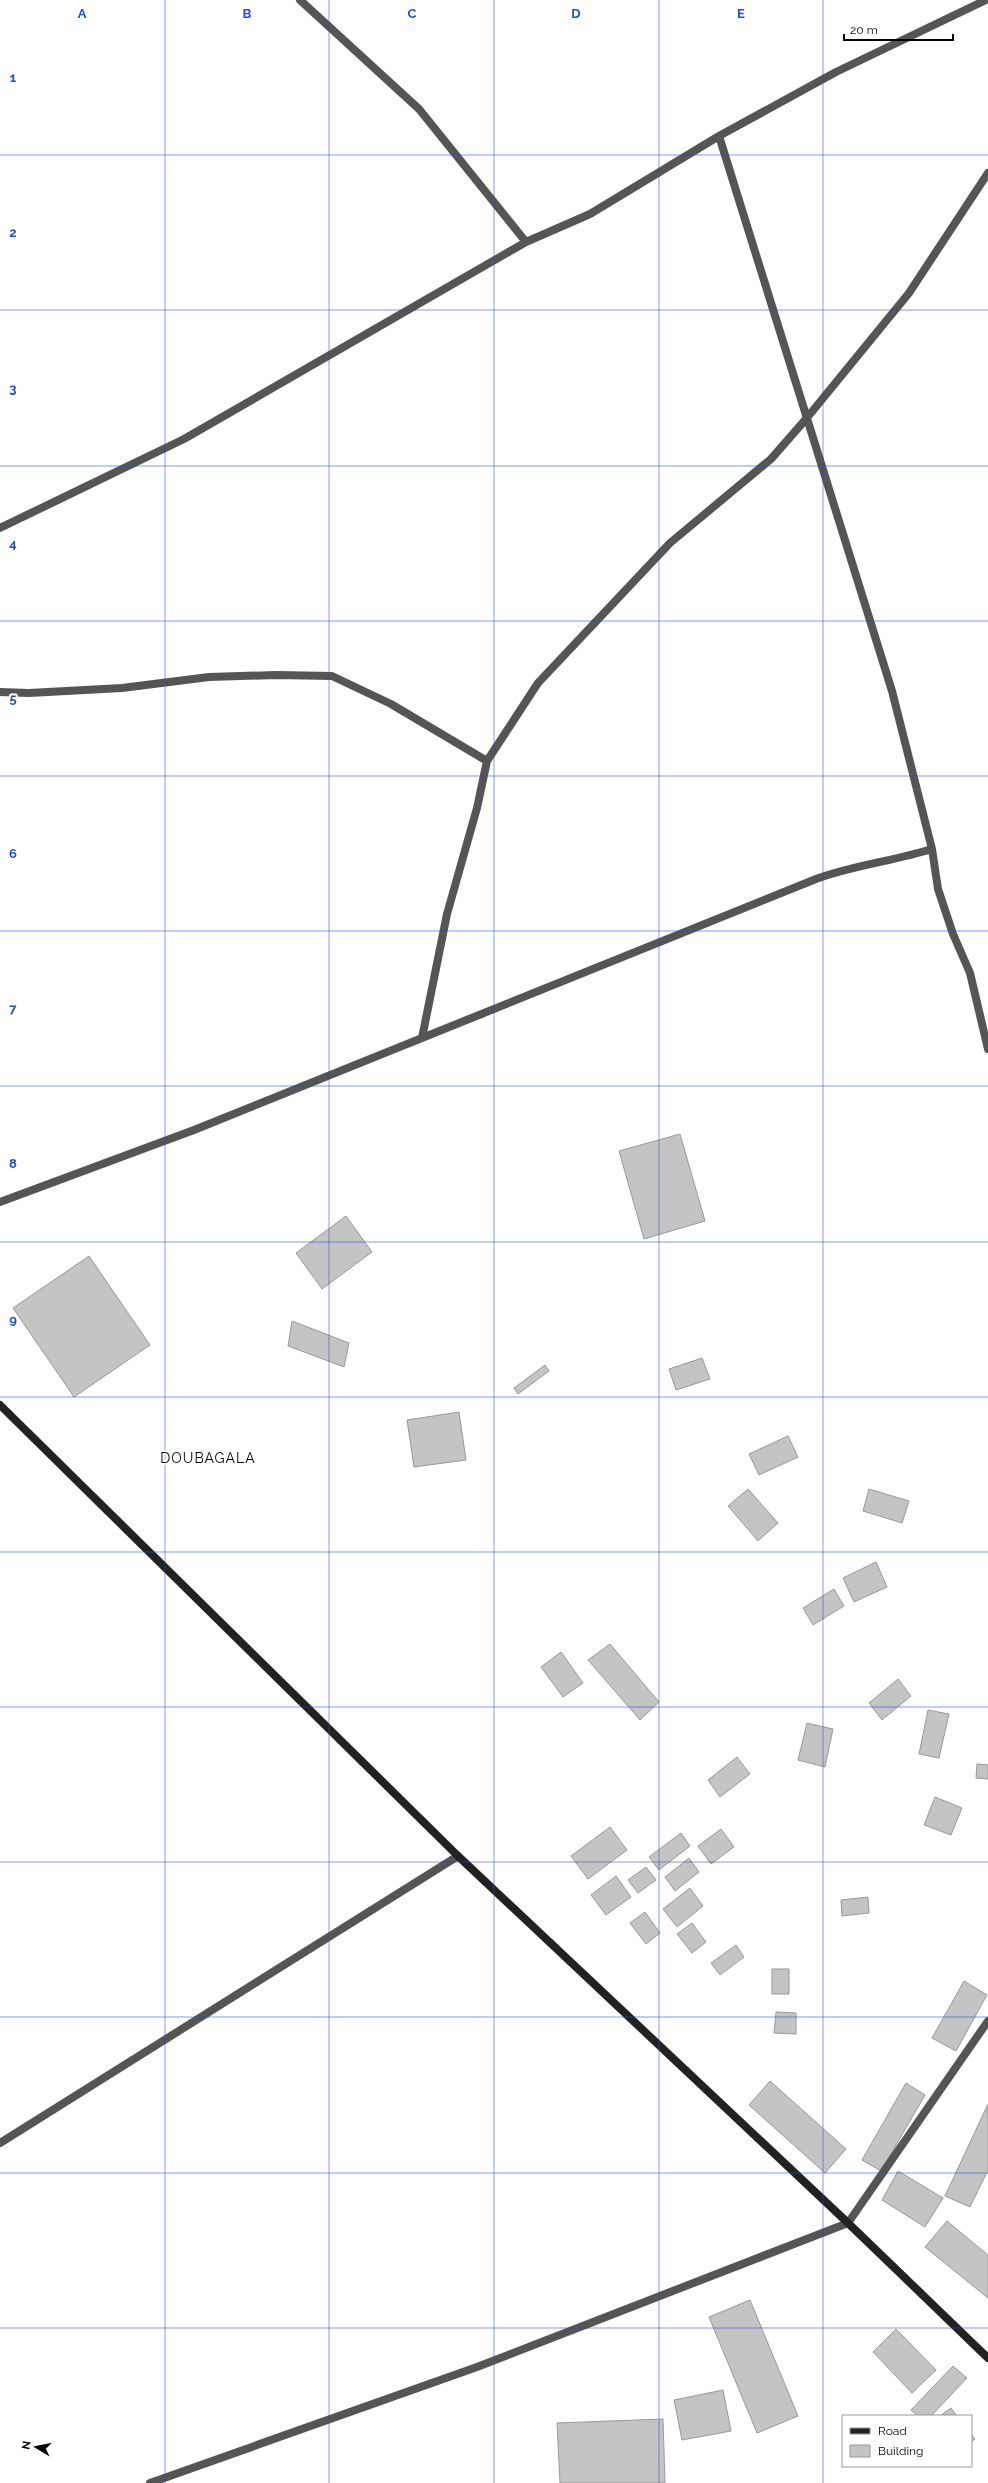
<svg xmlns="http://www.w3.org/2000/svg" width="988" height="2483" font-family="Raleway,sans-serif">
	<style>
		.building { fill: #c4c4c4; stroke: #999 }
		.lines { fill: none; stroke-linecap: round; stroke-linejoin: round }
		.street { stroke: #555; stroke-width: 8 }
		.secondary { stroke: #222; stroke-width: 8 }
		.grid { fill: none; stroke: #1d4ed8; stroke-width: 1; stroke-opacity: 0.55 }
		.labels { text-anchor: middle; stroke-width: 4; stroke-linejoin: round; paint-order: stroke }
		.quarter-label { font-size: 14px; letter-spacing: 1px; fill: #000; stroke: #fff }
		.grid-label { font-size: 13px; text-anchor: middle; font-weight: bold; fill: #1d4ed8; stroke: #fff; stroke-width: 4; stroke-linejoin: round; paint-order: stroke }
	</style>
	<rect width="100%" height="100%" fill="#fff"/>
	<path class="building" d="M680 1134 705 1221 644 1239 619 1151Z
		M346 1216 372 1252 322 1289 296 1253Z
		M89 1256 150 1345 74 1397 13 1308Z
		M292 1321 349 1343 344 1367 288 1346Z
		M702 1358 710 1379 676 1390 669 1369Z
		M545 1365 549 1371 518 1394 514 1388Z
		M459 1412 466 1460 414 1467 407 1420Z
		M788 1436 798 1457 759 1475 749 1454Z
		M748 1489 778 1523 758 1541 728 1506Z
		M869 1489 909 1501 902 1523 863 1511Z
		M876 1562 887 1587 854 1602 843 1578Z
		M834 1589 844 1606 813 1625 803 1608Z
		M610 1644 659 1702 640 1720 588 1660Z
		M561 1652 583 1683 563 1697 541 1667Z
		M898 1679 911 1696 882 1720 869 1703Z
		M928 1710 949 1714 939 1758 919 1754Z
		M807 1723 833 1729 825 1767 798 1760Z
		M737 1757 750 1774 720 1797 708 1780Z
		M977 1764 988 1765V1779L976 1778Z
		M935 1797 962 1808 951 1835 924 1825Z
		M610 1827 627 1850 588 1879 571 1856Z
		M721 1829 734 1847 711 1864 698 1846Z
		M681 1833 690 1846 659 1870 649 1857Z
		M689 1858 699 1872 675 1891 665 1877Z
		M646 1867 656 1880 638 1893 628 1880Z
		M616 1876 631 1897 606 1915 591 1895Z
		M690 1888 703 1906 677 1927 663 1909Z
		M868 1897 869 1913 842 1916 841 1900Z
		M645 1912 660 1933 646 1944 630 1923Z
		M692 1923 706 1942 692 1953 677 1934Z
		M736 1945 744 1957 720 1975 711 1963Z
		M772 1969H789V1994H772Z
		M964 1981 987 1995 956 2051 932 2038Z
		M776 2012 796 2013V2034L774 2033Z
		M770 2081 846 2149 825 2173 749 2105Z
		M906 2083 925 2095 881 2171 862 2160Z
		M988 2104V2170L970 2207 945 2196Z
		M898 2171 943 2198 925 2227 882 2200Z
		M947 2221 988 2255V2298L925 2247Z
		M750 2300 798 2416 757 2433 709 2317Z
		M896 2329 936 2370 912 2393 873 2352Z
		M953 2366 967 2378 931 2416H918L911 2410Z
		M723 2390 731 2431 682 2440 674 2400Z
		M951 2408 957 2416H940Z
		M663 2419 665 2483H560L557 2423Z
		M971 2434 975 2439 971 2442Z"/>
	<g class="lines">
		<path class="street" d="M300 0 419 109 526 242
			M719 136 892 691 932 849
			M0 528 184 439 526 242 590 214 719 136 836 72 986 0
			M0 692 29 693 122 688 209 677 276 675 332 676 391 704 487 761
			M422 1038 447 914 477 808 487 761 538 683 670 543 771 459 806 419 909 293 988 173
			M0 1202 194 1130 816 879C854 865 894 861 932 849L938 889 953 934 970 973 988 1049
			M0 2143 458 1856
			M150 2483 477 2367 848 2223 988 2021"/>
		<path class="secondary" d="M0 1405 458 1856 848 2223 988 2358"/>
	</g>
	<path class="grid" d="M165 0V2483M329 0V2483M494 0V2483M659 0V2483M823 0V2483M0 155H988M0 310H988M0 466H988M0 621H988M0 776H988M0 931H988M0 1086H988M0 1242H988M0 1397H988M0 1552H988M0 1707H988M0 1862H988M0 2017H988M0 2173H988M0 2328H988"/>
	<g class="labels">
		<g class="quarter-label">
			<text x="208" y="1463">DOUBAGALA</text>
		</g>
	</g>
	<g class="grid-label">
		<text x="82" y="18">A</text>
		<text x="247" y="18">B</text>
		<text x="412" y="18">C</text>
		<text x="576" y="18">D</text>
		<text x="741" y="18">E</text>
		<text x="13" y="82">1</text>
		<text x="13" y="237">2</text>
		<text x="13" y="393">3</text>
		<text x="13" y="548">4</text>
		<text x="13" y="703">5</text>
		<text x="13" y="858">6</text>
		<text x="13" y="1013">7</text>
		<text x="13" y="1168">8</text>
		<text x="13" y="1324">9</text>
	</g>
	<rect x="842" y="2415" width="130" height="52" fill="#ffffff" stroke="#999999"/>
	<rect x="850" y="2428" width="20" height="6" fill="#222222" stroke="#999999"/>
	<text x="878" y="2435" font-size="12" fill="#000000">Road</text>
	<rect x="850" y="2445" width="20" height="12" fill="#c4c4c4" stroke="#999999"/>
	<text x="878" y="2455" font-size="12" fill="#000000">Building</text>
	<g transform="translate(36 2447) rotate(280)" stroke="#ffffff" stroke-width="3" paint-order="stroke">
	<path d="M0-3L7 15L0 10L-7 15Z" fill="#000000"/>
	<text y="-6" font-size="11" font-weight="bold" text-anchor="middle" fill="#000000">N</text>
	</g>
	<path d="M844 34v6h109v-6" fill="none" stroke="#000000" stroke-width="2"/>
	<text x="850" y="34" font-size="12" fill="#000000" stroke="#ffffff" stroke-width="3" paint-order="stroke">20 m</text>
</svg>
